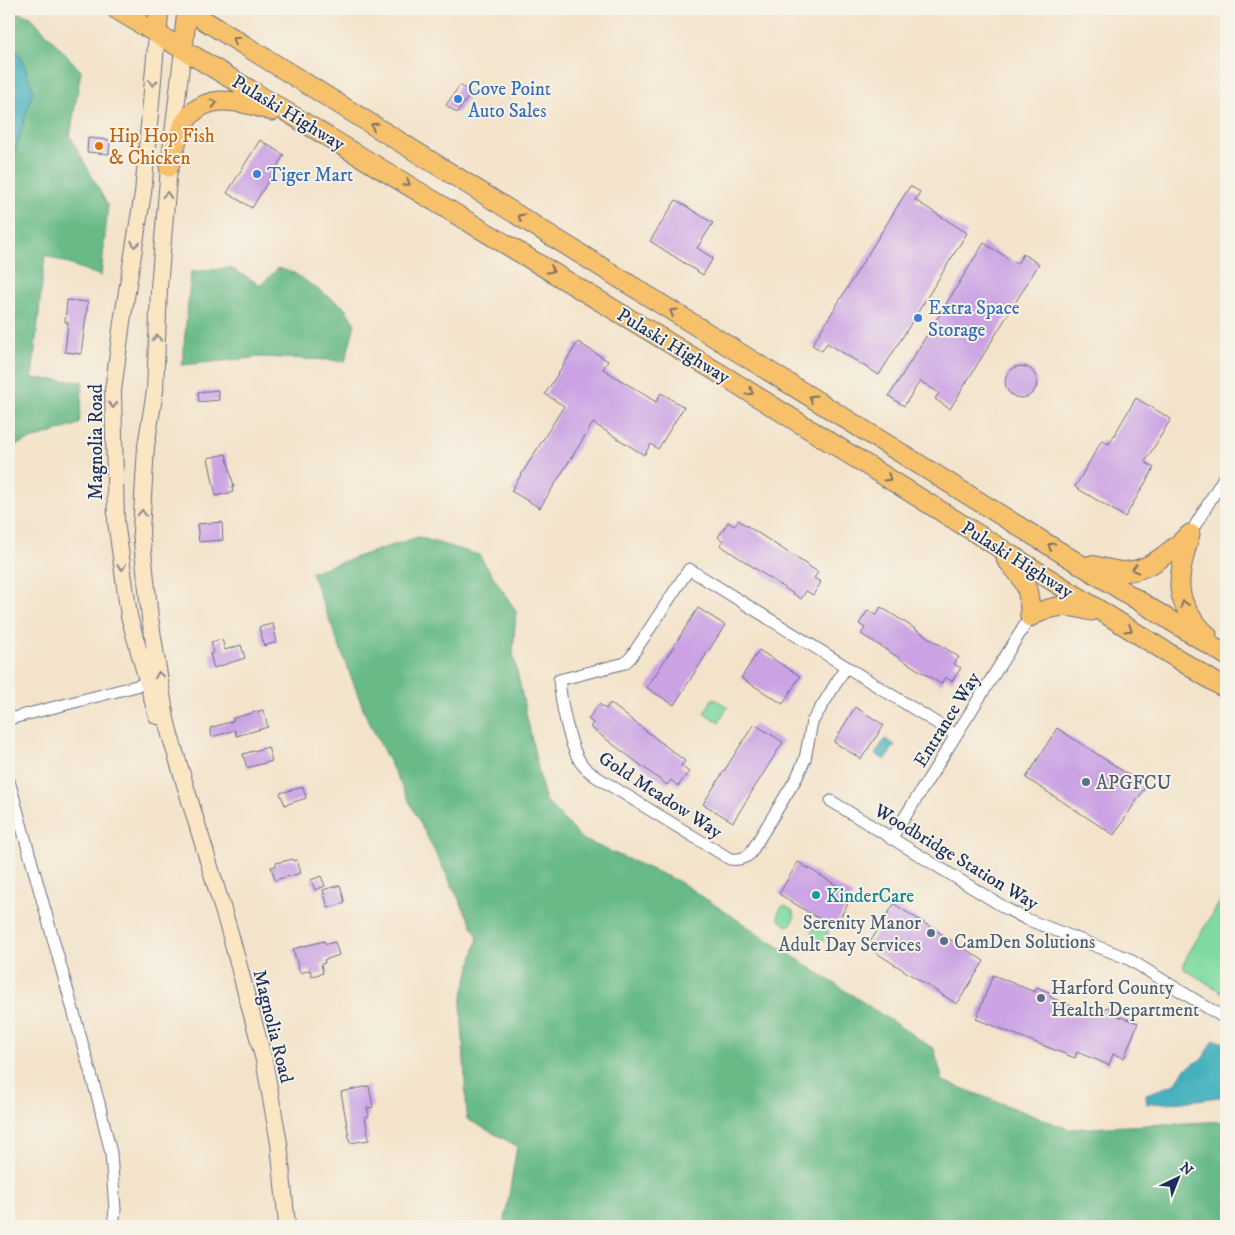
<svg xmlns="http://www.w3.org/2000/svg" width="1235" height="1235" font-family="'IM FELL DW Pica',serif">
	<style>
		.green { fill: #7fdaa1; stroke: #4d8480 }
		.forest { fill: #67ba87; stroke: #417472 }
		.water { fill: #42b0be; stroke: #2e708e }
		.building { fill: #cba3e4 }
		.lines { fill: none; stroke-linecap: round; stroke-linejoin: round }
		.minor-casing { stroke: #676e84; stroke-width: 13 }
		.secondary-casing { stroke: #676e84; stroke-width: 18 }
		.primary-casing { stroke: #676e84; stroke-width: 21 }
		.trunk-casing { stroke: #676e84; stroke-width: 21 }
		.minor { stroke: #fff; stroke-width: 11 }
		.secondary { stroke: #fbe6c4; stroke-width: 16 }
		.primary { stroke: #f6c16b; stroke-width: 19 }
		.trunk { stroke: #f6c16b; stroke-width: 19 }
		.oneway { stroke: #7e7164 }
		.oneway2 { stroke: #8b8a91 }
		.shop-dot { fill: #3f7fe0; stroke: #f7f3e8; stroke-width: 2 }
		.food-dot { fill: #e8710a; stroke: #f7f3e8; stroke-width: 2 }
		.service-dot { fill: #5c6f8a; stroke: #f7f3e8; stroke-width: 2 }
		.culture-dot { fill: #0f9aa8; stroke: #f7f3e8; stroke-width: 2 }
		.labels { text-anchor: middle; stroke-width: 4; stroke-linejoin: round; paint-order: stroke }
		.shop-label { font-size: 19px; fill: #366cbe; stroke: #f7f3e8; text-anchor: start }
		.street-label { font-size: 19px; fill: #1b2f5e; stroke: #f7f3e8 }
		.food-label { font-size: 19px; fill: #c56008; stroke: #f7f3e8; text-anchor: start }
		.service-label { font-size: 19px; fill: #4e5e75; stroke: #f7f3e8; text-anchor: start }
		.culture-label { font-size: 19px; fill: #0d838f; stroke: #f7f3e8; text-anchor: start }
	</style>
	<rect width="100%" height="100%" fill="#f7f3e8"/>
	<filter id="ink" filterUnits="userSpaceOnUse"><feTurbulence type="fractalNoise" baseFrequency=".02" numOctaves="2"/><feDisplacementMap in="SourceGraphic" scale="10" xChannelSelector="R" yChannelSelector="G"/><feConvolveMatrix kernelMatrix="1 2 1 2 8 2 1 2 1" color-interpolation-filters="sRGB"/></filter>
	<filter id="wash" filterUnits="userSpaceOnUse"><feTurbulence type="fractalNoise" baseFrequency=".0096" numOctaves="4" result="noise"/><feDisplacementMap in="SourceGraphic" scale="20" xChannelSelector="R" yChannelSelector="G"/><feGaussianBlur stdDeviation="1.12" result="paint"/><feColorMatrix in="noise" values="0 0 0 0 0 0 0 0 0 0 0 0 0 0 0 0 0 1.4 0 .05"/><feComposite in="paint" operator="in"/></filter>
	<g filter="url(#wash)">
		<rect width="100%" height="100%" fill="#f3e3ca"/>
		<path class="green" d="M713 698 728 707 719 722 704 713Z
			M1226 892V995L1184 969V964L1188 954Z
			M785 906 792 910 795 916 791 924 787 926 779 920 778 914 781 907Z
			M812 933a8 8 0 1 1 16 0a8 8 0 1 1-16 0Z"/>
		<path class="forest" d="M9 10 31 17 81 71 70 136 108 206 101 276 45 255 32 378 83 382 79 424 9 447V172L33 90 21 58 9 41Z
			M230 268 261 285 278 268 294 273 344 307 355 324 345 362 329 360 261 357 182 365 191 272Z
			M418 537 479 555 516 611 513 653 545 800 582 839 680 882 934 1049 943 1081 1068 1129 1226 1121V1226H504L517 1146 467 1119 461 1002 478 937 366 716 311 572Z"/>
		<path class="water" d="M9 41 21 58 33 90 9 172Z
			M885 739 895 745 885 760 875 754Z
			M1214 1040 1226 1043V1096L1182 1102 1147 1104 1146 1094 1175 1084 1184 1070 1203 1058Z"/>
		<g id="blocks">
			<path class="building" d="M460 85 471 93 457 113 446 105Z
				M88 138 110 140 109 154 87 152Z
				M260 140 284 155 252 208 227 193Z
				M910 186 920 192 915 200 967 233 879 375 827 343 822 351 812 345Z
				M676 200 713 223 697 248 713 258 703 275 650 241Z
				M984 243 1017 264 1023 254 1039 264 950 409 935 399 939 393 920 381 904 406 889 396Z
				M67 300 88 302 81 354 65 352 68 322H65Z
				M578 342 608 361 603 369 656 402 661 393 684 407 658 449 651 444 644 455 593 423 540 508 511 491 564 406 545 394Z
				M1005 382a16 16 0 1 1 32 0a16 16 0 1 1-32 0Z
				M218 390 219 400 199 402 198 392Z
				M1136 398 1171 419 1145 462 1154 468 1125 517 1075 487 1102 440 1109 444Z
				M226 454 234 487H232L233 492 216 496 208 458Z
				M738 520 818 572 814 578 821 582 813 595 806 591 801 599 720 545 723 541 718 537 728 522 734 526Z
				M222 522 223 540 199 542 197 524Z
				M881 607 959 657 954 664 961 668 952 681 945 677 941 684 861 634 865 628 859 624 868 610 876 615Z
				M698 608 725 625 674 705 647 688Z
				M273 624 277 642 264 646 259 627Z
				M222 639 225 650 241 645 245 658 214 668 210 654 214 653 211 642Z
				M759 650 800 676 783 704 741 678Z
				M610 703 685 761 681 766 689 772 678 786 671 780 667 785 590 727 593 723 588 719 599 704 606 709Z
				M855 707 884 725 861 759 834 742Z
				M263 710 268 727 236 736 235 730 212 737 210 728 233 721V718Z
				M754 724 783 742 733 822 703 804Z
				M1057 728 1146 786 1114 835 1026 778Z
				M268 747 272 761 247 768 243 754Z
				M303 787 306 798 285 805 280 793Z
				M293 859V861L297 860 301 873 275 880 271 867 276 866V863Z
				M798 862 853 895 834 928 779 894Z
				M321 876 325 886 315 890 311 880Z
				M340 885 345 903 328 908 323 890Z
				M894 904 984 961 957 1004 867 947Z
				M324 941 326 944 335 942 339 955 324 960 325 963 321 964 323 973 312 976 310 970 300 973 293 949Z
				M993 975 1035 992 1037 987 1051 993 1050 997 1089 1013 1091 1007 1104 1012 1106 1007 1119 1012 1118 1016 1138 1023 1124 1058 1113 1054 1109 1065 1077 1052 1075 1058 976 1019Z
				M369 1086 373 1107 367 1108 369 1116 365 1117 369 1140 350 1143 341 1092Z"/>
		</g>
	</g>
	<g filter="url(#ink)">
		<use href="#blocks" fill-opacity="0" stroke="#676e84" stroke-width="1"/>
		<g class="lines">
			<g class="minor-casing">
				<path id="minor" d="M1190 534 1226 474
					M846 667 812 722 805 759 797 777 750 854C744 859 738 860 730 859L595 776C590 772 584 768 581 763 569 746 561 701 559 680L625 663 631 657 689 569 956 735
					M9 719 148 683
					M9 781 99 1103 111 1153 115 1210 113 1226
					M831 801 1007 909 1026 919 1127 958 1226 1019
					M891 839 1030 617"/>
			</g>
			<g class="secondary-casing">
				<path id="secondary" d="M183 49 169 167 159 288 155 391 146 446 141 532 150 618 166 719 170 735 230 933 264 1060 279 1143 287 1226
					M157 716 129 616 116 521 113 391 122 322 143 193 157 34"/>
			</g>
			<g class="primary-casing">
				<path id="primary" d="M157 34 159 9
					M183 49 187 9"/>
			</g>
			<g class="trunk-casing">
				<path id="trunk" d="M116 9 724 376 1226 689
					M186 9 1226 655
					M169 167C173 155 176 141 181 130 199 89 239 100 272 111
					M1190 534C1177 579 1171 601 1207 635
					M1006 559C1026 581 1030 588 1030 617 1054 604 1066 604 1091 611
					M1091 565C1100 567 1109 570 1118 571 1147 575 1170 551 1190 534"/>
			</g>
			<use href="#minor" class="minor"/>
			<use href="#secondary" class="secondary"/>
			<use href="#primary" class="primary"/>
			<use href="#trunk" class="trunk"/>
		</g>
		<defs><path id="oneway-chevron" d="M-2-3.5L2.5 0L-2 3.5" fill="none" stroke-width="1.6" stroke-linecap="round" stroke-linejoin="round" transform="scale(1.25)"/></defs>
		<g class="oneway">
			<use href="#oneway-chevron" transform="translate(236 40) rotate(-148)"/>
			<use href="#oneway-chevron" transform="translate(214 103) rotate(-14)"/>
			<use href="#oneway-chevron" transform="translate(374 126) rotate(-148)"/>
			<use href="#oneway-chevron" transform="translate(407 183) rotate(31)"/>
			<use href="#oneway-chevron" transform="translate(521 217) rotate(-148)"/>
			<use href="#oneway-chevron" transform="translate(551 270) rotate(31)"/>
			<use href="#oneway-chevron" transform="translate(673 312) rotate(-148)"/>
			<use href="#oneway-chevron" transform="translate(750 392) rotate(32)"/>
			<use href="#oneway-chevron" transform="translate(812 398) rotate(-148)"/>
			<use href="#oneway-chevron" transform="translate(888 478) rotate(32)"/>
			<use href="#oneway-chevron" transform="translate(1051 546) rotate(-148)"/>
			<use href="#oneway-chevron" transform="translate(1135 569) rotate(166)"/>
			<use href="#oneway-chevron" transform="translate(1184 604) rotate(-109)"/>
			<use href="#oneway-chevron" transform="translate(1129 629) rotate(32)"/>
		</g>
		<g class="oneway2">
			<use href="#oneway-chevron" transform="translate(153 83) rotate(95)"/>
			<use href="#oneway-chevron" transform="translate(167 195) rotate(-85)"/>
			<use href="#oneway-chevron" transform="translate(135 244) rotate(100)"/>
			<use href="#oneway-chevron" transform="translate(157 338) rotate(-88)"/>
			<use href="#oneway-chevron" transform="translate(113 405) rotate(89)"/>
			<use href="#oneway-chevron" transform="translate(142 513) rotate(-87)"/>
			<use href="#oneway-chevron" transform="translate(122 567) rotate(82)"/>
			<use href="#oneway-chevron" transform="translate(159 675) rotate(-99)"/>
		</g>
	</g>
	<g class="shop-dot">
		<circle cx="458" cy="99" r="5"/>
		<circle cx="257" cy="174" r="5"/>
		<circle cx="918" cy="318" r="5"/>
	</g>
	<circle class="food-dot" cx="99" cy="146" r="5"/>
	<g class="service-dot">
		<circle cx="1086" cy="782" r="5"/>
		<circle cx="931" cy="933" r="5"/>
		<circle cx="944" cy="941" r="5"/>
		<circle cx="1041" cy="998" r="5"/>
	</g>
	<circle class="culture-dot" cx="816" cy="895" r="5"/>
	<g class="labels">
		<g class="shop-label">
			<text x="468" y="95">Cove Point<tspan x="468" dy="22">Auto Sales</tspan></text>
			<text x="267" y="181">Tiger Mart</text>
			<text x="928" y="314">Extra Space<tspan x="928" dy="22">Storage</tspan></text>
		</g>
		<g class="street-label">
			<text transform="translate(289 112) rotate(31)" y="7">Pulaski Highway</text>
			<text transform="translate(674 345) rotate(31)" y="7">Pulaski Highway</text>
			<text transform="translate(95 442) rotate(-90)" y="7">Magnolia Road</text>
			<text transform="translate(1018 559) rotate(32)" y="7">Pulaski Highway</text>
			<text transform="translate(946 719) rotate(-58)" y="7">Entrance Way</text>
			<text transform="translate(661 794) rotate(33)" y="7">Gold Meadow Way</text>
			<text transform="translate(957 856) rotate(31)" y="7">Woodbridge Station Way</text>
			<text transform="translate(274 1026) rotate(76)" y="7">Magnolia Road</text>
		</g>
		<g class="food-label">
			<text x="109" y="142">Hip Hop Fish<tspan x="109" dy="22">&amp; Chicken</tspan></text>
		</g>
		<g class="service-label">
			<text x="1096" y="789">APGFCU</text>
			<text x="921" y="929" text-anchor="end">Serenity Manor<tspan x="921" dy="22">Adult Day Services</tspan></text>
			<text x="954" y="948">CamDen Solutions</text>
			<text x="1051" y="994">Harford County<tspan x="1051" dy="22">Health Department</tspan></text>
		</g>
		<g class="culture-label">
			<text x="826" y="902">KinderCare</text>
		</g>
	</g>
	<rect width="1235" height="1235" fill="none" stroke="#f7f3e8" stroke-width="30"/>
	<g transform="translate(1178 1178) rotate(43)" stroke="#f7f3e8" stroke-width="4" paint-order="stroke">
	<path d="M0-4L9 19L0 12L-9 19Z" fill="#1b2f5e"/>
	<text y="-8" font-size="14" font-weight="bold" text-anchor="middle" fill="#1b2f5e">N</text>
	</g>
</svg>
